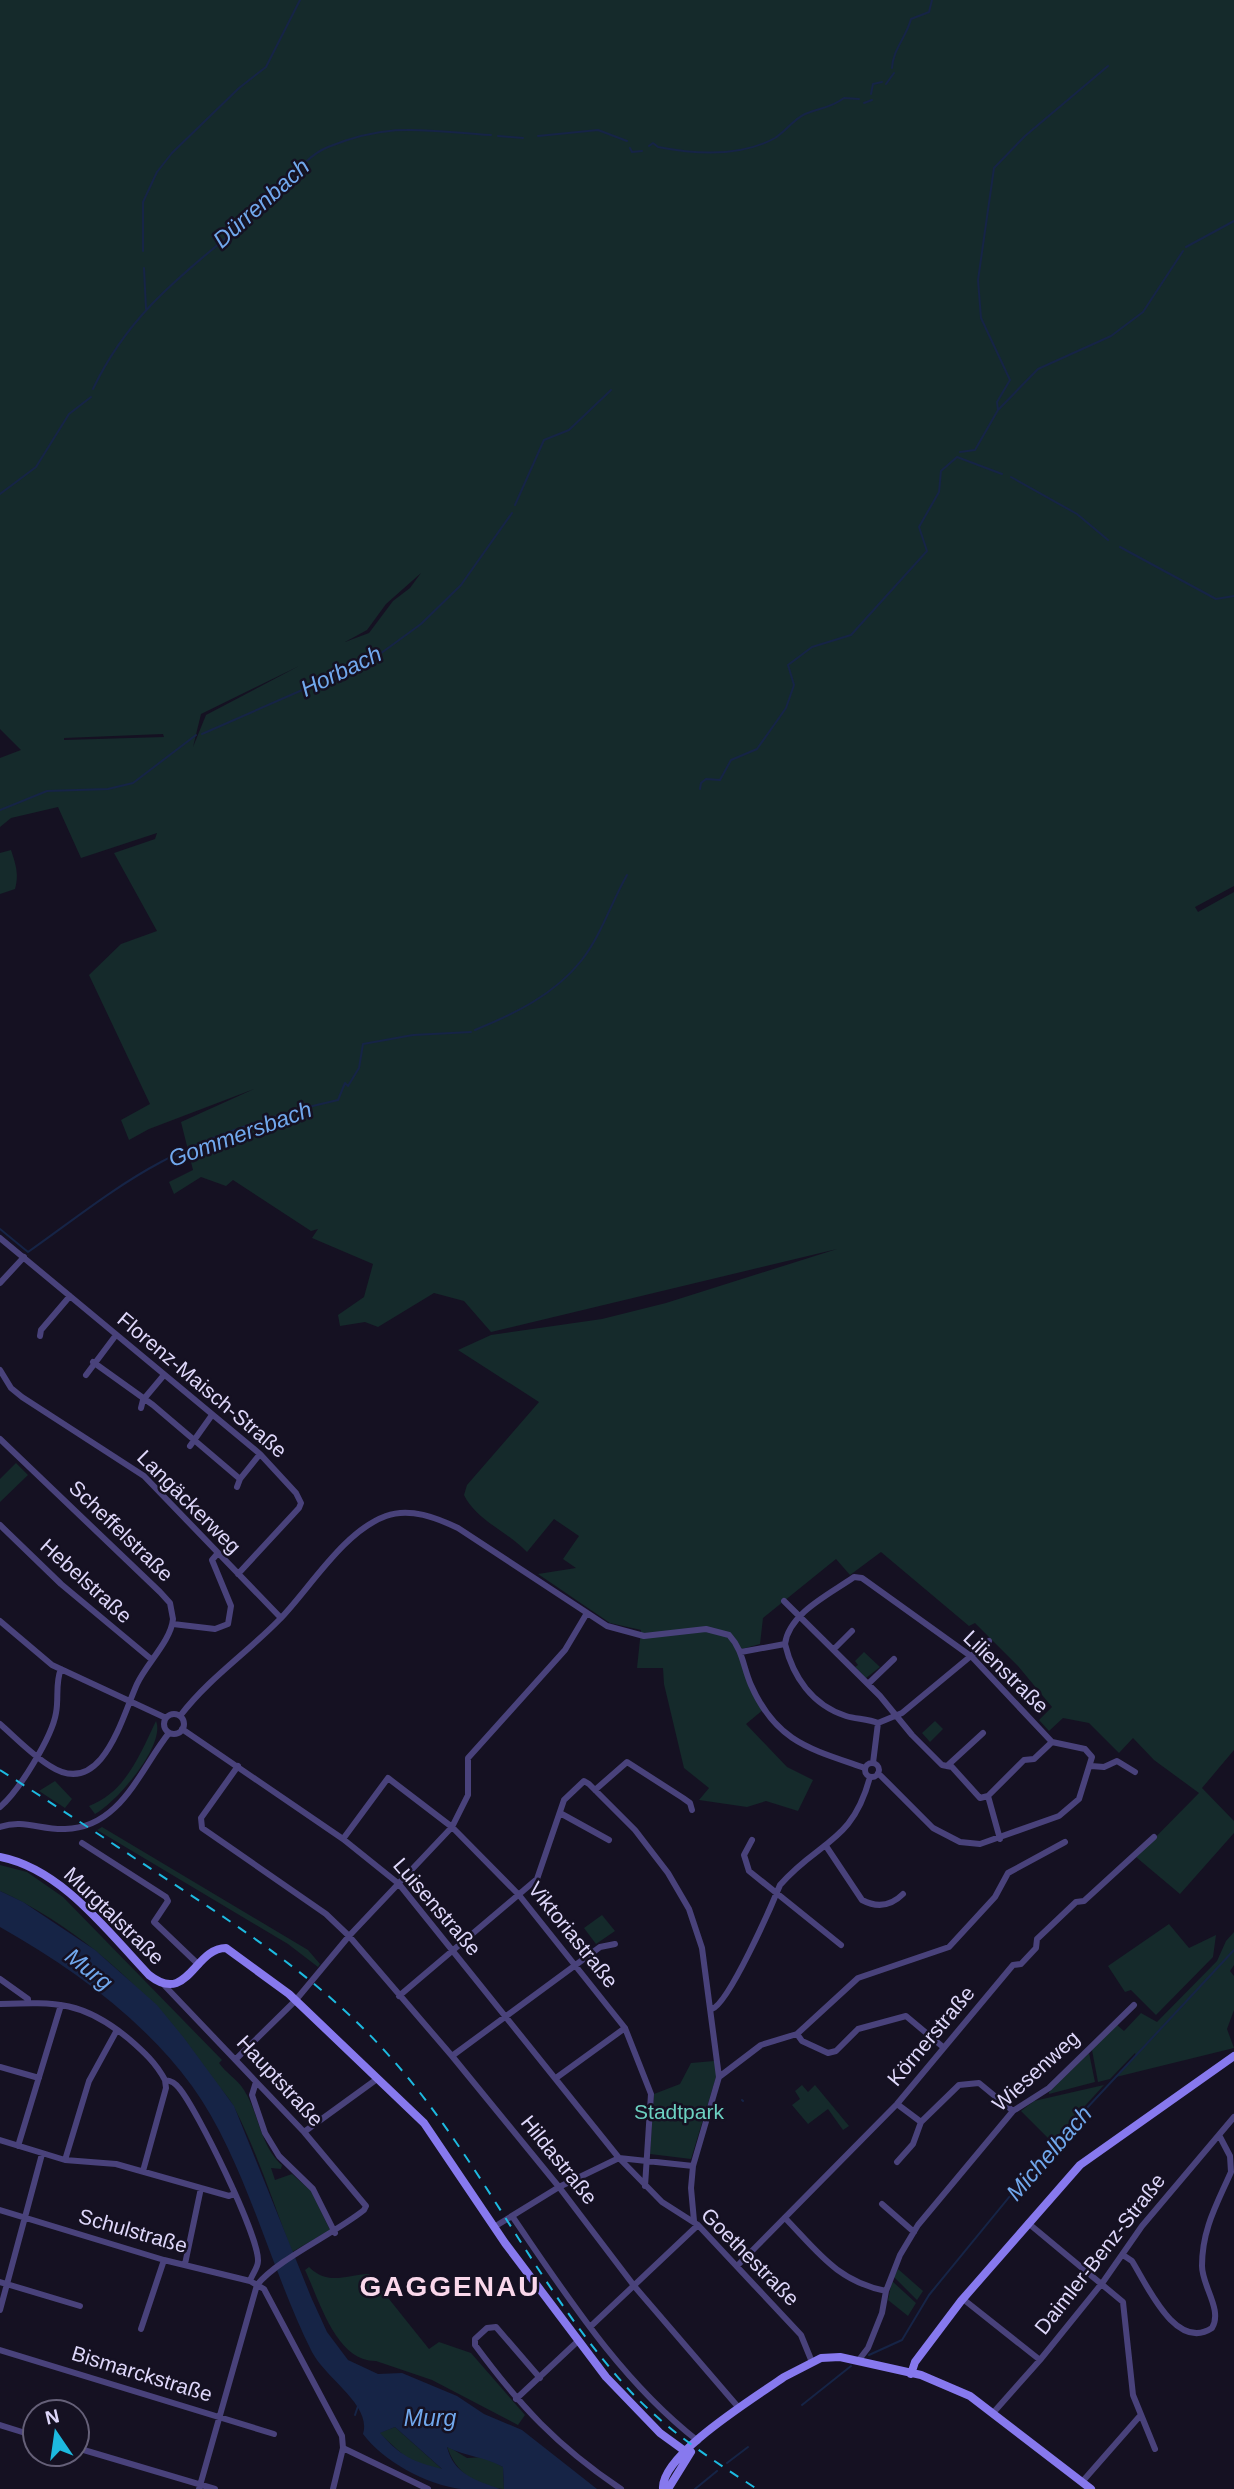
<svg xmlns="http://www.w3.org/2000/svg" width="1234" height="2489" font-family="Arial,sans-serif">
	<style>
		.green { fill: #152a2b; fill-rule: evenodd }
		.water { fill: #162446; fill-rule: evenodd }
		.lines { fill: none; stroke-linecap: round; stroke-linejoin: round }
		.stream { stroke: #162446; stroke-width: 2 }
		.street { stroke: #49427b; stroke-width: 6 }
		.secondary { stroke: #8779ee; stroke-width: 8 }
		.rail { stroke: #1dbae0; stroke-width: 2; stroke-dasharray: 10 9; stroke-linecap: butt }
		.labels { text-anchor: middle; stroke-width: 5; stroke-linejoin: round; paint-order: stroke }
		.street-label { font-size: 21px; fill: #ded7fa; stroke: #151122 }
		.park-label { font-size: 21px; fill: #6cd1c1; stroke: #151122 }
		.water-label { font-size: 23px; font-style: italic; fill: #71a8ed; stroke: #151122 }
		.district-label { font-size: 28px; font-weight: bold; letter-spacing: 2px; fill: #fad8eb; stroke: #151122 }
	</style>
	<rect width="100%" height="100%" fill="#151122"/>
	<path class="green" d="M0 0H1234V886L1195 907 1198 912 1234 892V1750L1202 1788 1234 1821V1833L1180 1894 1136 1857 1199 1793 1154 1760 1133 1738 1119 1753 1089 1723 1063 1718 1049 1731 1039 1720 1052 1707 1018 1666 975 1623 969 1626 881 1552 850 1575 836 1559 763 1618 760 1644 742 1649 748 1673 764 1709 746 1724 787 1767 813 1780 798 1811 766 1801 747 1807 699 1800 709 1788 684 1768 664 1684 663 1668H637L641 1630 610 1623 538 1574 576 1568 563 1559 579 1536 554 1519 527 1552C508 1532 476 1520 464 1495L467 1485 539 1402 458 1350 491 1335 602 1319 666 1303 837 1249 491 1332 464 1301 434 1293 378 1327 365 1322 340 1326 338 1315 364 1297 373 1264 312 1238 318 1229 311 1231 233 1180 226 1186 201 1177 174 1194 169 1182 193 1170 181 1122 254 1089 149 1129 129 1140 121 1120 150 1104 89 975 121 944 157 931 114 853 155 839 157 833 81 858 58 807 11 818 0 827V758L21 750 0 729ZM421 573 410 588 393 601 369 633 345 642 367 630 386 604ZM299 666 206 715 193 747 201 714ZM163 734 164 737 64 740V738Z
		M11 850C16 865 19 874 15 889L0 894V853Z
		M16 1463 28 1475 0 1502V1479Z
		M864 1652 880 1667 866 1678 855 1667 858 1665 855 1661Z
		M156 1721C166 1745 116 1803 95 1814L89 1806C126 1792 140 1754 156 1721Z
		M935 1721 943 1729 930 1742 922 1733Z
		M55 1781 72 1799 65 1808 39 1791Z
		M102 1827 308 1950 320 1964 318 1967 288 1944 97 1830Z
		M0 1865 27 1872 63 1897 222 2060 219 2063C226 2073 237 2079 244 2090 259 2113 260 2146 282 2165L281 2169 271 2168 275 2180 292 2174 311 2191 330 2230 292 2252C274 2205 258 2154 235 2109 229 2096 217 2086 210 2075 155 1998 87 1931 0 1891Z
		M602 1915 615 1931 596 1944 584 1928Z
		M1169 1924 1189 1948 1216 1935 1213 1957 1156 2015 1131 1990 1125 1992 1108 1966Z
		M1234 1932V1965L1230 1971 1234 1976V2010L1227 2029 1234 2048 1116 2077 1136 2056 1135 2053 1110 2079 1098 2082 1092 2050 1117 2025 1124 2031 1141 2013 1157 2022 1217 1961 1226 1941Z
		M1089 2053 1095 2082 1049 2094V2092Z
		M714 2061 717 2074 691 2159 650 2154 654 2094 680 2084 691 2063Z
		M802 2085 808 2092 815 2085 849 2126 843 2130 828 2109 808 2124 792 2105 800 2099 795 2091Z
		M1104 2085 1052 2142 1021 2111 1034 2101Z
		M309 2267C328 2286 345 2275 369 2274L429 2349 439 2342 471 2353 525 2415 518 2425 432 2380 376 2361C336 2362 319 2299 305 2270Z
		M898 2269 923 2291 917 2300 894 2277Z
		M892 2281 916 2303 908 2316 888 2300Z
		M395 2427 443 2470 410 2461 379 2433Z
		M447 2446 467 2458 485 2457 503 2467 504 2489C476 2487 455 2472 447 2446Z"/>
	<path class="water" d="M0 1891 23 1902 95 1950 157 2005 184 2038 234 2106 311 2297 327 2332 348 2360 378 2374 402 2373 457 2396 484 2414 522 2430 597 2489H504L503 2467C484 2456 466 2457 447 2447 454 2474 475 2480 500 2489 487 2489 474 2489 461 2489 427 2485 383 2461 363 2434 372 2405 326 2379 312 2352 270 2269 246 2161 192 2086 143 2019 71 1967 0 1927ZM395 2427 441 2468 442 2469C411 2461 401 2456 380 2433Z"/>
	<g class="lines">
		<path class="stream" d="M892 68C893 49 906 38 911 19L929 12 932 0
			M886 84 894 73
			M871 94 873 84 882 82
			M864 103 872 100
			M498 136 523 138
			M538 136 598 130 627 141
			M649 146 653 143 658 147C694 154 741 157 775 138 786 131 794 119 805 114 821 107 829 109 844 98L859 99
			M630 148 632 152 642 151
			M1186 247 1234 221
			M143 251V202L157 172 172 153 239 88 266 67 300 0
			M144 268 146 309
			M93 389C134 303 197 265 266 204 287 186 303 157 328 147 393 121 425 131 491 135
			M998 410 997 402 1010 380 981 318 978 280 994 168 1025 136 1108 66
			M960 452 975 450 998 410 1038 369 1111 336 1143 312 1183 251
			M1011 477 1077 514 1108 540
			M0 494 36 467 69 414 91 397
			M515 505 544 440 569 430 611 390
			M1120 547 1216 599 1234 596
			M202 734 373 659 421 624 461 585 512 513
			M700 789 701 783 706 779 720 780 731 760 757 749 786 708 794 685 788 665 812 647 851 635 927 551 919 527 939 492 941 471 957 457 1002 474
			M0 810 47 791 108 789 133 783 196 735
			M475 1030C514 1014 554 995 581 961 601 936 611 903 627 875
			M0 1229 28 1252C72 1221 114 1187 161 1162 210 1135 284 1112 338 1100L345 1083 348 1086 359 1068 363 1044 413 1035 471 1032
			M742 2100 743 2101
			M869 2355 902 2340 929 2295 1046 2152 1234 1950
			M802 2405 851 2366
			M355 2415 358 2406
			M727 2463 748 2447
			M695 2489 717 2471"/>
		<path class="street" d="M0 1238 260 1454 296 1493 301 1503 299 1508 238 1574
			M0 1283 24 1257
			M40 1336 41 1330 70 1296
			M93 1362 153 1405 240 1479
			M0 1370 11 1388 22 1397 144 1476 281 1618
			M86 1375 116 1335
			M141 1408 143 1400 164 1375
			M0 1439 160 1592 170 1603 173 1619C171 1641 146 1664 137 1684 122 1717 102 1800 50 1766 32 1755 16 1738 0 1724
			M190 1446 212 1415
			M237 1487 240 1479 260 1454
			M0 1525 61 1584 151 1659
			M784 1601 880 1696 912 1735 942 1765 952 1767 980 1798 988 1796
			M0 1621 52 1665 166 1718
			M173 1624 215 1629 228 1624 231 1606 212 1560 218 1553
			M785 1644C793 1677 812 1705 846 1716 856 1719 868 1719 878 1723
			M834 1649 852 1631
			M741 1652 785 1644C789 1613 830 1594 854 1577L862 1578 972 1657 1052 1742 1085 1749 1092 1757 1079 1799 1059 1816 980 1844 960 1842 933 1828 878 1773
			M868 1684 894 1659
			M164 1724a10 10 0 1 1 20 0a10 10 0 1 1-20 0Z
			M180 1716C209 1678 247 1653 280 1619 310 1588 344 1531 386 1516 410 1507 437 1518 458 1528L607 1626 644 1636 706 1629 729 1635C743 1650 743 1667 751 1685 776 1742 810 1749 865 1768
			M182 1729 343 1839 399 1884 619 2158 662 2202 698 2225 801 2335 812 2362
			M865 1770a7 7 0 1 1 14 0a7 7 0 1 1-14 0Z
			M873 1763 878 1723 902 1713 989 1641
			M238 1766 201 1818 202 1828 326 1914 349 1936 452 2056 559 2187 635 2287 739 2408
			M947 1766 983 1733
			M1091 1766 1104 1767 1117 1761 1135 1772
			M595 1790 627 1762 683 1798 690 1803 692 1810
			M988 1796 1024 1760 1034 1759 1052 1742
			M988 1796 1000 1839
			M0 1807C19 1791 52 1737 56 1713 59 1698 55 1683 61 1669
			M560 1813 609 1840
			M0 1827C23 1819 41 1830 65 1829 121 1828 140 1769 169 1733
			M343 1839 388 1778 452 1827 519 1895 625 2028 651 2094 645 2186
			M752 1840 744 1855 749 1871 841 1945
			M82 1843 166 1897 168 1901 154 1922 199 1965
			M826 1846 862 1900C877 1908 891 1906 903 1894
			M0 1979 28 1999V2003
			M164 1985 304 2132 366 2206 364 2210C334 2234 278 2259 257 2285L199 2489
			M399 1996 537 1879 564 1800 584 1781 589 1784 635 1830 668 1873 689 1909 702 1948 719 2077 693 2166 691 2188 694 2221
			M0 2004C57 2002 83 2001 129 2039 144 2052 156 2063 165 2080 172 2081 175 2083 179 2088 197 2109 259 2236 258 2261 258 2268 252 2274 250 2281
			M712 2009C729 2003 771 1907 780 1885 819 1840 852 1844 870 1777
			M797 2034 802 2041 828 2053 836 2051 858 2029 906 2016 943 2047
			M452 2056 600 1947 615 1944
			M236 2059 295 2001 349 1936 452 1827 468 1795V1758L565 1650 587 1613
			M0 2067 39 2078
			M719 2077 761 2045 797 2034 858 1978 949 1947 995 1897 1008 1873 1065 1842
			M556 2078 625 2028
			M256 2082 252 2095 265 2133 279 2156 313 2189 335 2233
			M897 2104 921 2122 959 2085 979 2083 1013 2111
			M304 2132 377 2079
			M0 2140 65 2160 116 2164 229 2196 234 2194
			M18 2146 61 2005
			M65 2160 89 2081 117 2030
			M897 2162 913 2144 921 2122
			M143 2171 166 2088 165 2080
			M882 2204 914 2232
			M0 2210 164 2260 250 2281 264 2289 342 2436 343 2448 333 2489
			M512 2216C567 2296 620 2380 698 2441
			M785 2218C818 2252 837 2281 886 2291
			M1028 2223 1123 2302 1133 2395 1155 2449
			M494 2227 559 2187 619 2158 693 2166
			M1123 2255 1132 2261C1147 2285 1176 2352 1212 2328 1223 2310 1202 2286 1202 2266 1202 2229 1217 2204 1231 2172L1230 2156 1219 2135
			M185 2264 201 2188
			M737 2266 897 2104 1013 1965 1021 1964 1036 1948 1037 1939 1076 1902 1084 1901 1154 1837
			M0 2282 80 2306
			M963 2299 1040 2360
			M0 2310 42 2154
			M590 2327 698 2225
			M141 2329 164 2260
			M0 2350 274 2434
			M858 2361 868 2348 882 2313 886 2291 900 2255 918 2225 1013 2111 1049 2088 1134 2005
			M540 2378 496 2327 487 2328 475 2339V2345C520 2406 557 2446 621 2489
			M516 2399 578 2341
			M993 2413 1040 2360 1103 2282 1142 2226 1234 2117
			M0 2425 35 2436
			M77 2448 215 2489
			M343 2448 428 2489
			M1082 2482 1139 2417"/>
		<path class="secondary" d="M0 1857C62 1869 108 1932 149 1975 188 2006 194 1948 226 1948L289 1994 424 2123 505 2243 606 2377 660 2433 689 2454
			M911 2374 915 2362 961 2301 1080 2165 1234 2056
			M663 2489C660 2455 756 2397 784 2377L821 2358 840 2357 921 2375 970 2396 1091 2489
			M668 2489 691 2452"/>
		<path class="rail" d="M0 1770C58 1807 116 1846 174 1884 253 1936 329 1987 392 2059 483 2162 538 2291 631 2392 668 2431 712 2460 757 2489"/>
	</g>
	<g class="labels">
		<g class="street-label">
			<text transform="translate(202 1385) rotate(40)" y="7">Florenz-Maisch-Straße</text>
			<text transform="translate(189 1502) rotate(45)" y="7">Langäckerweg</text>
			<text transform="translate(121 1531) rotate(44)" y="7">Scheffelstraße</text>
			<text transform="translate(86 1581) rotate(42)" y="7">Hebelstraße</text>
			<text transform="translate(1006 1672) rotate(44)" y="7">Lilienstraße</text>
			<text transform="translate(437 1907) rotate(49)" y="7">Luisenstraße</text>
			<text transform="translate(114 1916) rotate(44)" y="7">Murgtalstraße</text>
			<text transform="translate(573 1935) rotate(51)" y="7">Viktoriastraße</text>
			<text transform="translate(931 2036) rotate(-50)" y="7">Körnerstraße</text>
			<text transform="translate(1036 2071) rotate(-42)" y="7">Wiesenweg</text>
			<text transform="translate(280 2081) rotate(47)" y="7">Hauptstraße</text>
			<text transform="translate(559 2160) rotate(51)" y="7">Hildastraße</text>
			<text transform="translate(133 2231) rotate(16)" y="7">Schulstraße</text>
			<text transform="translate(1100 2254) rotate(-52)" y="7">Daimler-Benz-Straße</text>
			<text transform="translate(750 2257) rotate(45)" y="7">Goethestraße</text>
			<text transform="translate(142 2374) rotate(17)" y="7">Bismarckstraße</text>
		</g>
		<g class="park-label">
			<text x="679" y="2119">Stadtpark</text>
		</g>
		<g class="water-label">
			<text transform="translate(261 203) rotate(-42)" y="8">Dürrenbach</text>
			<text transform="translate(341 671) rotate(-26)" y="8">Horbach</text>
			<text transform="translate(240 1134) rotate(-20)" y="8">Gommersbach</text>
			<text transform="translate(89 1969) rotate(38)" y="8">Murg</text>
			<text transform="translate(1049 2153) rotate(-49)" y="8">Michelbach</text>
			<text x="430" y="2426">Murg</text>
		</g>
		<g class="district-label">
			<text x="450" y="2296">GAGGENAU</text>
		</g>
	</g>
	<g transform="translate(56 2433) rotate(347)"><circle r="33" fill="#151122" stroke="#656078" stroke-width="2"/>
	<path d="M0-5L12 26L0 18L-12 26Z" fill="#1dbae0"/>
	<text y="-10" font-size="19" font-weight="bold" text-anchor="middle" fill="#ded7fa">N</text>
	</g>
</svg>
